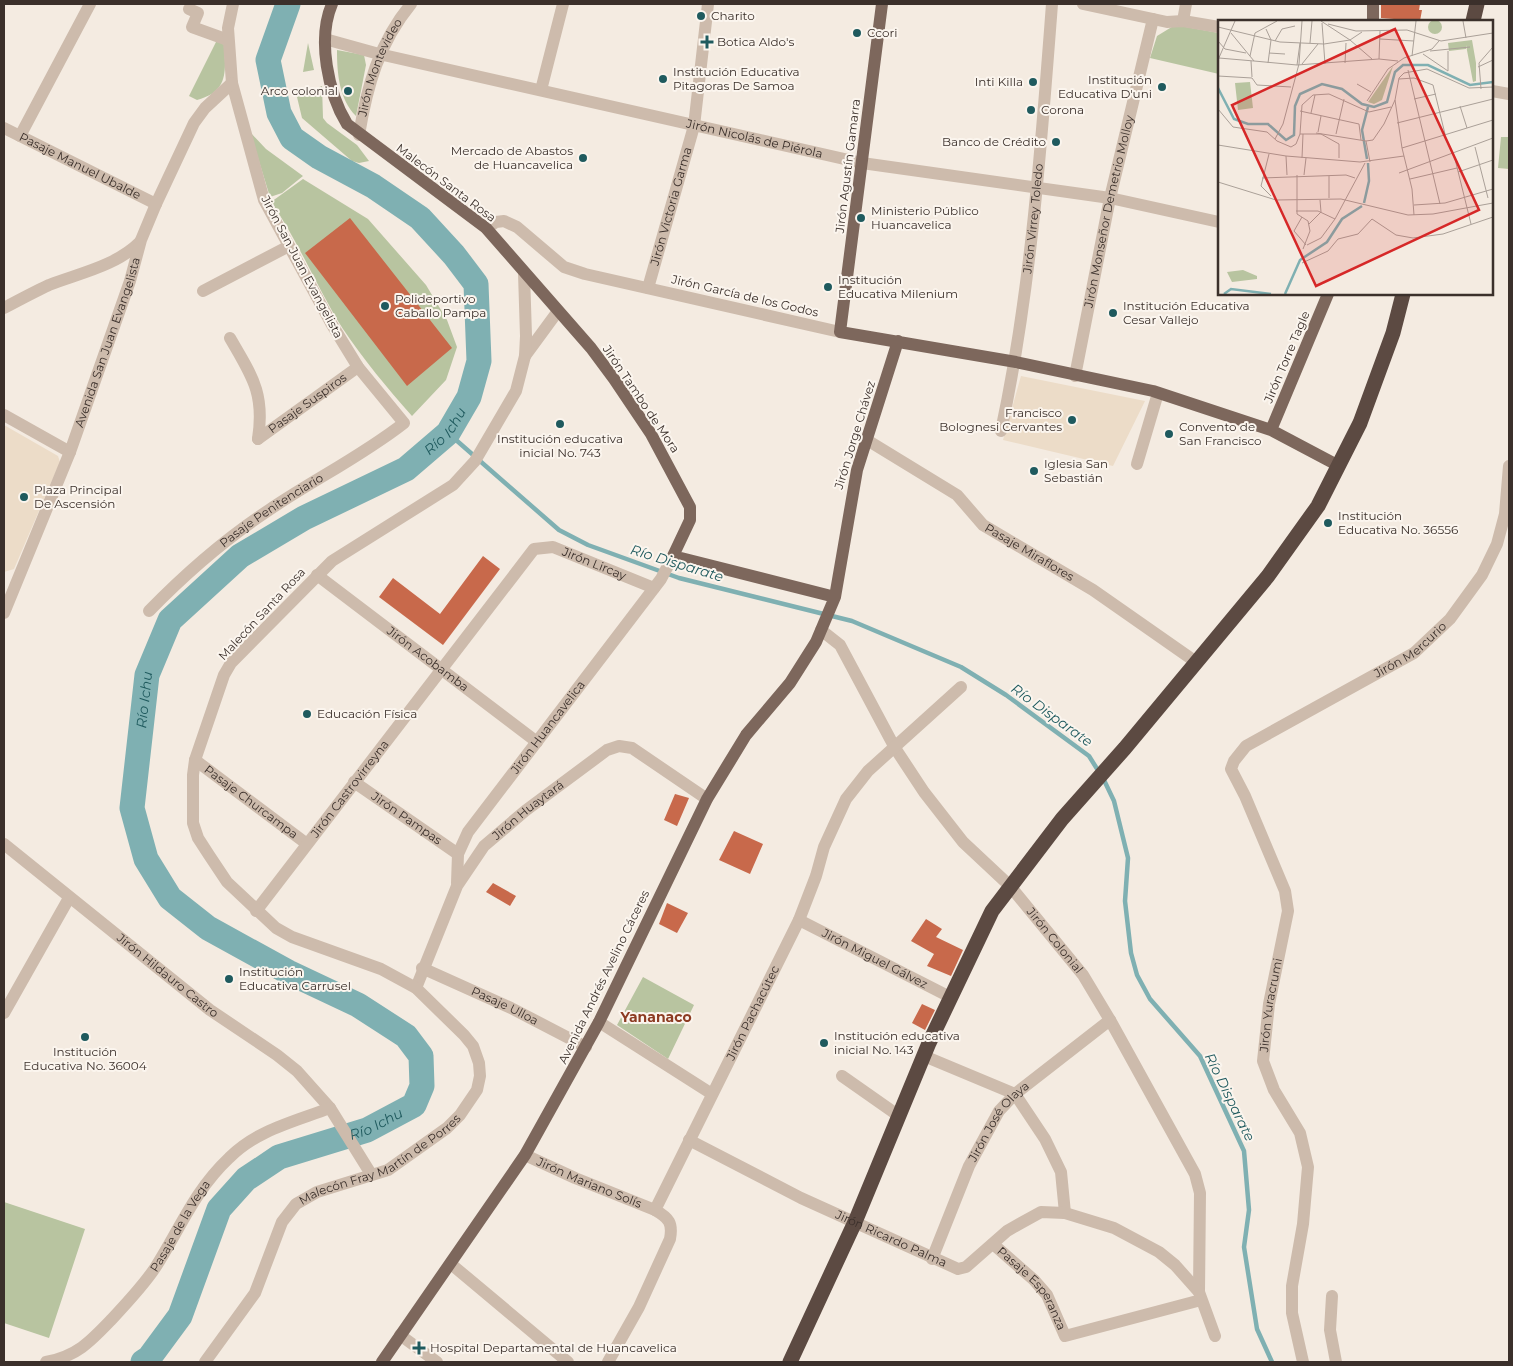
<svg xmlns="http://www.w3.org/2000/svg" width="1513" height="1366" font-family="Montserrat,sans-serif">
	<style>
		.green { fill: #b8c4a0 }
		.plaza { fill: #ecdcc8 }
		.lines { fill: none; stroke-linecap: round; stroke-linejoin: round }
		.stream { stroke: #7fb0b2; stroke-width: 4.5 }
		.river { stroke: #7fb0b2; stroke-width: 25 }
		.building { fill: #c8694b }
		.minor { stroke: #cdbbac; stroke-width: 12 }
		.major { stroke: #7d675c; stroke-width: 12 }
		.highway { stroke: #5c4a42; stroke-width: 15 }
		.poi-dot { fill: #1f5a5e; stroke: #fbf5ee; stroke-width: 2 }
		.labels { text-anchor: middle; stroke-width: 4; stroke-linejoin: round; paint-order: stroke }
		.poi-label { font-size: 12px; fill: #3b302b; stroke: #fbf5ee; text-anchor: start }
		.street-label { font-size: 12px; fill: #3b302b; stroke: #fbf5ee }
		.water-label { font-size: 14px; font-style: italic; fill: #1f5a5e; stroke: #fbf5ee }
		.neighbourhood-label { font-size: 14px; font-weight: bold; fill: #8c3b22; stroke: #fbf5ee }
		.inset-river { fill: none; stroke: #7fb0b2; stroke-width: 2.5 }
		.inset-road { fill: none; stroke: #aaa098; stroke-width: 1 }
		.view { fill: #d62828; fill-opacity: 0.15; stroke: #d62828; stroke-width: 2.5 }
		.inset-edge { fill: none; stroke: #3b302b; stroke-width: 2.5 }
	</style>
	<rect width="100%" height="100%" fill="#f4ebe1"/>
	<path class="green" d="M1175 25 1219 33V74L1150 58 1157 36Z
		M217 40 224 45C226 72 228 92 197 100L189 96Z
		M308 43 314 70 303 72Z
		M337 50 364 55 366 65 356 116C339 99 337 73 337 50Z
		M322 86 323 118 327 123 357 145 369 161 359 163 352 161 302 118 297 97Z
		M250 132 266 149 303 176 282 193 270 197Z
		M1501 137H1509V169L1498 168Z
		M303 179 368 219 426 285 447 320 457 347 446 380 412 416C387 388 364 360 343 329 317 288 299 242 271 202Z
		M643 977 694 1005 668 1059 617 1025Z
		M4 1202 85 1229 49 1338 4 1323Z"/>
	<path class="plaza" d="M1021 376 1145 401 1113 466 1003 440Z
		M4 425 58 456 60 462 14 569 4 572Z"/>
	<g class="lines">
		<path class="stream" d="M448 433 559 530 588 545 679 578 852 621 961 667 1006 695 1089 756 1099 772
			M1103 778 1114 801 1128 858 1125 901 1131 953 1137 975 1150 999 1200 1056 1244 1151 1249 1210 1244 1247 1257 1329 1272 1362"/>
		<path class="river" id="s1" d="M143 1362 149 1358 180 1316 219 1209 246 1179 279 1157 367 1130 414 1105 422 1086 421 1056 406 1036 358 1005 288 972 208 928 170 898 146 859 132 808 147 675 170 620 240 556 304 518 406 469 448 433 469 397 479 361 476 284 454 255 420 218 373 186 319 157 292 138 279 113 268 60 288 4"/>
	</g>
	<path class="building" d="M1381 4H1420L1419 10H1422L1420 21 1381 18Z
		M350 218 452 348 407 386 305 253Z
		M483 556 500 569 443 645 379 597 393 578 440 614Z
		M675 794 689 798 677 826 664 820Z
		M734 831 763 844 750 874 719 860Z
		M493 883 516 896 510 906 486 892Z
		M667 903 688 913 677 933 659 924Z
		M926 919 942 929 936 937 963 950 951 976 927 966 934 954 911 941Z
		M922 1004 935 1010 925 1030 912 1023Z"/>
	<g class="lines">
		<g class="minor">
			<path d="M1083 4 1167 22 1183 21 1219 27"/>
			<path d="M189 9 198 13 192 27 228 40"/>
			<path d="M1183 21 1186 4"/>
			<path id="s2" d="M325 39 379 54 862 163 1110 198 1219 222"/>
			<path d="M541 90 563 4"/>
			<path d="M1492 91 1509 94"/>
			<path id="s3" d="M4 128 156 204"/>
			<path id="s4" d="M359 135C367 86 379 43 411 4"/>
			<path d="M20 136 90 4"/>
			<path d="M486 228 496 222 504 221 517 227 564 267 585 274 840 332"/>
			<path id="s5" d="M648 288 694 126 708 4"/>
			<path d="M203 291 289 246"/>
			<path d="M4 308C19 300 34 292 49 285 80 273 116 266 140 242"/>
			<path d="M230 338C252 376 265 393 258 439"/>
			<path d="M525 356 558 311"/>
			<path id="s6" d="M1075 376 1110 198 1153 19"/>
			<path d="M4 415 70 452"/>
			<path id="s7" d="M1001 431C1031 291 1041 147 1052 4"/>
			<path id="s8" d="M258 439 358 367"/>
			<path id="s9" d="M867 440 957 495 983 525 1093 590 1196 662"/>
			<path d="M1137 464 1158 393"/>
			<path id="s10" d="M317 575 537 742"/>
			<path id="s11" d="M149 611C186 573 225 539 269 510 313 480 362 456 404 423L358 367 331 323 264 200 232 83 228 28 233 4"/>
			<path id="s12" d="M4 613 70 452 130 281 141 240 156 204 194 123 205 108 232 83"/>
			<path id="s13" d="M821 630 840 645 895 748 924 792 963 842 1010 886 1083 975 1110 1020 1195 1174 1200 1193 1199 1292"/>
			<path id="s14" d="M195 760 307 844"/>
			<path id="s15" d="M354 782 458 854"/>
			<path id="s16" d="M4 844 210 1010 277 1055 297 1071 330 1108 371 1174"/>
			<path id="s17" d="M457 883 458 854 468 832 661 579 673 556"/>
			<path id="s18" d="M256 911 534 549 553 547 654 588"/>
			<path id="s19" d="M799 920 950 997"/>
			<path id="s20" d="M422 968 511 1008 586 1047"/>
			<path id="s21" d="M416 988 457 886 484 846 525 811 607 750 619 746 632 748 707 799"/>
			<path d="M4 1013 69 898"/>
			<path d="M599 1022 712 1094"/>
			<path d="M924 1056 1015 1094 1045 1139 1061 1172 1065 1213"/>
			<path d="M842 1076 899 1116"/>
			<path id="s22" d="M689 1140 801 1198 958 1269 966 1267 1007 1231 1021 1223 1041 1212 1065 1213 1114 1228 1159 1252 1175 1265 1199 1292 1215 1336"/>
			<path id="s23" d="M525 1155 575 1178 655 1210"/>
			<path id="s24" d="M993 1244 1034 1280 1047 1295 1065 1336 1201 1300"/>
			<path id="s25" d="M932 1259 969 1166 999 1111 1015 1094 1110 1020"/>
			<path d="M451 1264 568 1362"/>
			<path d="M1332 1296 1330 1330 1336 1362"/>
			<path d="M400 1335 437 1362"/>
			<path id="s26" d="M46 1362C77 1356 90 1342 111 1320 126 1304 143 1286 155 1268 180 1229 194 1191 229 1158 257 1130 293 1122 330 1108"/>
			<path id="s27" d="M205 1362 255 1293 282 1222 296 1204 317 1192 388 1170 447 1128 460 1115 477 1090 480 1076 479 1063 473 1046 464 1035 416 988 381 969 292 937 276 928 227 882 209 855 198 838 193 823V775L195 760 224 675 231 663 332 561 453 485 475 461 516 391 525 356 526 336 524 273"/>
			<path id="s28" d="M608 1362 639 1307 670 1239C673 1223 669 1218 655 1210L799 920 816 876 824 847 846 799 868 771 961 687"/>
			<path id="s29" d="M1303 1362 1292 1313V1286L1303 1224 1308 1167 1300 1133 1274 1090 1263 1061 1269 1004 1288 911 1285 891 1245 796 1231 769 1234 761 1246 746 1414 653 1450 619 1482 575 1497 544 1505 514 1509 466"/>
		</g>
		<path class="major" d="M332 4C317 39 328 93 347 124L486 228 591 348 614 379 651 434 690 507V520L673 556 835 597
			M882 4 840 332 1016 362 1153 391 1271 430 1339 466
			M1373 21V4
			M1271 430 1328 294
			M382 1362 525 1155 599 1022 707 799 746 735 790 683 816 642 835 597 857 470 898 341"/>
		<path class="highway" d="M1473 21 1477 4
			M790 1362 855 1222 929 1043 992 911 1062 819 1125 748 1268 576 1318 506 1360 423 1393 333 1403 294"/>
	</g>
	<g class="poi-dot">
		<circle cx="701" cy="16" r="5"/>
		<circle cx="857" cy="33" r="5"/>
		<path d="M704.5 34.5h5v5h5v5h-5v5h-5v-5h-5v-5h5z"/>
		<circle cx="663" cy="79" r="5"/>
		<circle cx="1033" cy="82" r="5"/>
		<circle cx="1162" cy="87" r="5"/>
		<circle cx="348" cy="91" r="5"/>
		<circle cx="1031" cy="110" r="5"/>
		<circle cx="1056" cy="142" r="5"/>
		<circle cx="583" cy="158" r="5"/>
		<circle cx="861" cy="218" r="5"/>
		<circle cx="828" cy="287" r="5"/>
		<circle cx="385" cy="306" r="5"/>
		<circle cx="1113" cy="313" r="5"/>
		<circle cx="1072" cy="420" r="5"/>
		<circle cx="560" cy="424" r="5"/>
		<circle cx="1169" cy="434" r="5"/>
		<circle cx="1034" cy="471" r="5"/>
		<circle cx="24" cy="497" r="5"/>
		<circle cx="1328" cy="523" r="5"/>
		<circle cx="307" cy="714" r="5"/>
		<circle cx="229" cy="979" r="5"/>
		<circle cx="85" cy="1037" r="5"/>
		<circle cx="824" cy="1043" r="5"/>
		<path d="M416.5 1340.5h5v5h5v5h-5v5h-5v-5h-5v-5h5z"/>
	</g>
	<g class="labels">
		<g class="poi-label">
			<text x="711" y="20">Charito</text>
			<text x="867" y="37">Ccori</text>
			<text x="717" y="46">Botica Aldo's</text>
			<text x="673" y="76">Institución Educativa<tspan x="673" dy="14">Pitagoras De Samoa</tspan></text>
			<text x="1152" y="84" text-anchor="end">Institución<tspan x="1152" dy="14">Educativa D'uni</tspan></text>
			<text x="1023" y="86" text-anchor="end">Inti Killa</text>
			<text x="338" y="95" text-anchor="end">Arco colonial</text>
			<text x="1041" y="114">Corona</text>
			<text x="1046" y="146" text-anchor="end">Banco de Crédito</text>
			<text x="573" y="155" text-anchor="end">Mercado de Abastos<tspan x="573" dy="14">de Huancavelica</tspan></text>
			<text x="871" y="215">Ministerio Público<tspan x="871" dy="14">Huancavelica</tspan></text>
			<text x="838" y="284">Institución<tspan x="838" dy="14">Educativa Milenium</tspan></text>
			<text x="395" y="303">Polideportivo<tspan x="395" dy="14">Caballo Pampa</tspan></text>
			<text x="1123" y="310">Institución Educativa<tspan x="1123" dy="14">Cesar Vallejo</tspan></text>
			<text x="1062" y="417" text-anchor="end">Francisco<tspan x="1062" dy="14">Bolognesi Cervantes</tspan></text>
			<text x="1179" y="431">Convento de<tspan x="1179" dy="14">San Francisco</tspan></text>
			<text x="560" y="443" text-anchor="middle">Institución educativa<tspan x="560" dy="14">inicial No. 743</tspan></text>
			<text x="1044" y="468">Iglesia San<tspan x="1044" dy="14">Sebastián</tspan></text>
			<text x="34" y="494">Plaza Principal<tspan x="34" dy="14">De Ascensión</tspan></text>
			<text x="1338" y="520">Institución<tspan x="1338" dy="14">Educativa No. 36556</tspan></text>
			<text x="317" y="718">Educación Física</text>
			<text x="239" y="976">Institución<tspan x="239" dy="14">Educativa Carrusel</tspan></text>
			<text x="834" y="1040">Institución educativa<tspan x="834" dy="14">inicial No. 143</tspan></text>
			<text x="85" y="1056" text-anchor="middle">Institución<tspan x="85" dy="14">Educativa No. 36004</tspan></text>
			<text x="430" y="1352">Hospital Departamental de Huancavelica</text>
		</g>
		<g class="street-label">
			<text dy="4" stroke="none"><textPath href="#s4" startOffset="71">Jirón Montevideo</textPath></text>
			<text dy="4" stroke="none"><textPath href="#s2" startOffset="441">Jirón Nicolás de Piérola</textPath></text>
			<text dy="4" stroke="none"><textPath href="#s3" startOffset="85">Pasaje Manuel Ubalde</textPath></text>
			<text transform="translate(848 166) rotate(-83)" y="4">Jirón Agustín Gamarra</text>
			<text transform="translate(446 183) rotate(37)" y="4">Malecón Santa Rosa</text>
			<text dy="4" stroke="none"><textPath href="#s5" startOffset="85">Jirón Victoria Garma</textPath></text>
			<text dy="4" stroke="none"><textPath href="#s6" startOffset="168">Jirón Monseñor Demetrio Molloy</textPath></text>
			<text dy="4" stroke="none"><textPath href="#s7" startOffset="215">Jirón Virrey Toledo</textPath></text>
			<text transform="translate(302 267) rotate(62)" y="4">Jirón San Juan Evangelista</text>
			<text transform="translate(745 296) rotate(13)" y="4">Jirón García de los Godos</text>
			<text dy="4" stroke="none"><textPath href="#s12" startOffset="290">Avenida San Juan Evangelista</textPath></text>
			<text transform="translate(1287 357) rotate(-67)" y="4">Jirón Torre Tagle</text>
			<text transform="translate(641 399) rotate(56)" y="4">Jirón Tambo de Mora</text>
			<text dy="4" stroke="none"><textPath href="#s8" startOffset="61">Pasaje Suspiros</textPath></text>
			<text transform="translate(855 435) rotate(-73)" y="4">Jirón Jorge Chávez</text>
			<text dy="4" stroke="none"><textPath href="#s11" startOffset="159">Pasaje Penitenciario</textPath></text>
			<text dy="4" stroke="none"><textPath href="#s9" startOffset="199">Pasaje Miraflores</textPath></text>
			<text dy="4" stroke="none"><textPath href="#s18" startOffset="520">Jirón Lircay</textPath></text>
			<text transform="translate(262 614) rotate(-47)" y="4">Malecón Santa Rosa</text>
			<text dy="4" stroke="none"><textPath href="#s29" startOffset="838">Jirón Mercurio</textPath></text>
			<text dy="4" stroke="none"><textPath href="#s10" startOffset="139">Jirón Acobamba</textPath></text>
			<text dy="4" stroke="none"><textPath href="#s17" startOffset="185">Jirón Huancavelica</textPath></text>
			<text dy="4" stroke="none"><textPath href="#s18" startOffset="154">Jirón Castrovirreyna</textPath></text>
			<text dy="4" stroke="none"><textPath href="#s14" startOffset="70">Pasaje Churcampa</textPath></text>
			<text dy="4" stroke="none"><textPath href="#s21" startOffset="215">Jirón Huaytará</textPath></text>
			<text dy="4" stroke="none"><textPath href="#s15" startOffset="64">Jirón Pampas</textPath></text>
			<text dy="4" stroke="none"><textPath href="#s13" startOffset="392">Jirón Colonial</textPath></text>
			<text dy="4" stroke="none"><textPath href="#s19" startOffset="85">Jirón Miguel Gálvez</textPath></text>
			<text dy="4" stroke="none"><textPath href="#s16" startOffset="210">Jirón Hildauro Castro</textPath></text>
			<text transform="translate(604 977) rotate(-64)" y="4">Avenida Andrés Avelino Cáceres</text>
			<text dy="4" stroke="none"><textPath href="#s29" startOffset="370">Jirón Yuracrumi</textPath></text>
			<text dy="4" stroke="none"><textPath href="#s20" startOffset="91">Pasaje Ulloa</textPath></text>
			<text dy="4" stroke="none"><textPath href="#s28" startOffset="394">Jirón Pachacútec</textPath></text>
			<text dy="4" stroke="none"><textPath href="#s25" startOffset="154">Jirón José Olaya</textPath></text>
			<text dy="4" stroke="none"><textPath href="#s27" startOffset="280">Malecón Fray Martín de Porres</textPath></text>
			<text dy="4" stroke="none"><textPath href="#s23" startOffset="70">Jirón Mariano Solís</textPath></text>
			<text dy="4" stroke="none"><textPath href="#s26" startOffset="196">Pasaje de la Vega</textPath></text>
			<text dy="4" stroke="none"><textPath href="#s22" startOffset="225">Jirón Ricardo Palma</textPath></text>
			<text dy="4" stroke="none"><textPath href="#s24" startOffset="60">Pasaje Esperanza</textPath></text>
		</g>
		<g class="water-label">
			<text dy="5" stroke="none"><textPath href="#s1" startOffset="1378">Río Ichu</textPath></text>
			<text transform="translate(677 563) rotate(17)" y="5">Río Disparate</text>
			<text dy="5" stroke="none"><textPath href="#s1" startOffset="956">Río Ichu</textPath></text>
			<text transform="translate(1052 715) rotate(36)" y="5">Río Disparate</text>
			<text transform="translate(1230 1097) rotate(64)" y="5">Río Disparate</text>
			<text dy="5" stroke="none"><textPath href="#s1" startOffset="356">Río Ichu</textPath></text>
		</g>
		<g class="neighbourhood-label">
			<text x="656" y="1022">Yananaco</text>
		</g>
	</g>
	<g transform="translate(1218 20)">
		<rect width="275" height="275" fill="#f4ebe1"/>
		<path d="M210 7a7 7 0 1 1 14 0a7 7 0 1 1-14 0ZM254 20 258 43V61L255 62 248 25V29L231 31 230 23ZM175 46 164 80 156 84 150 82ZM32 62 35 88 20 90 17 63ZM25 250 39 256V259L14 262 9 252Z" fill="#b8c4a0"/>
		<path class="inset-river" d="M0 68 16 99 30 104H50L68 120 76 115 77 86 82 74 104 64 124 69 144 84 156 87 169 82 177 52 185 45H210L252 65 275 62M149 139 144 110 150 87M146 183 151 161 150 143M6 274 13 269 53 274M67 274 82 240 109 222 124 199 144 186"/>
		<path class="inset-road" d="M103 1 132 20 144 12M245 1 248 18M104 3 107 44M110 4 138 11 189 10 223 21 275 13M0 7 62 22 106 24 132 20 154 39M48 9 53 20 50 43M13 13 36 41 79 45 161 39 180 41M162 19 196 21M0 21 7 29 28 33M57 21 64 9 77 6M92 23 94 1M212 31 252 27M230 31V51M51 33 67 34M205 34 230 51M32 36 37 13 59 1M194 36 198 1M1 38 36 41M161 39 162 11M0 40 17 1M33 41 34 57M127 43 128 23M84 44 100 24M79 45 82 23M260 47 275 40M190 50 222 184M0 56 34 58 39 65 73 67M181 59 196 58 215 65 227 114M139 64 153 72M263 69 261 43 275 27M196 79 218 74M177 80 184 128M149 81 170 49 186 38 214 29 221 21M242 86 249 108M0 89 15 107 49 112 59 121 73 127 78 124 82 114 84 85 95 75 111 74 151 92 173 87M82 91 141 104 143 120M93 93 97 75M179 103 275 79M100 112 103 96M98 113 148 121M82 114H103L121 124V138M118 114 126 79M57 119 65 104 81 44 84 1M0 125 68 136 142 142 186 136M257 127 270 178M51 134 43 166 53 176M236 135 253 204M68 136 69 155M84 138 85 114M152 142 148 121 155 120 166 104 177 80 181 58 186 53 209 49 251 68 275 67M240 152 275 140M181 153 275 118M79 155V194L90 201 92 211 85 229M86 155 88 138M44 158 128 155 137 158M192 159 239 148M0 162 58 180 123 179 190 195 215 194 275 183M111 178V156M196 185 227 183 275 169M78 191H100L117 199M196 195 194 169 184 128 275 100M84 197 76 211 88 225M91 204 103 192 102 180M89 225 103 218 117 199 147 143M84 243 110 231 120 219 140 214 154 199 178 215 195 218 225 214 275 197"/>
		<path class="view" d="M177 9 261 190 98 266 14 85Z"/>
		<rect width="275" height="275" class="inset-edge"/>
	</g>
	<rect width="1513" height="1366" fill="none" stroke="#3b302b" stroke-width="10"/>
</svg>
